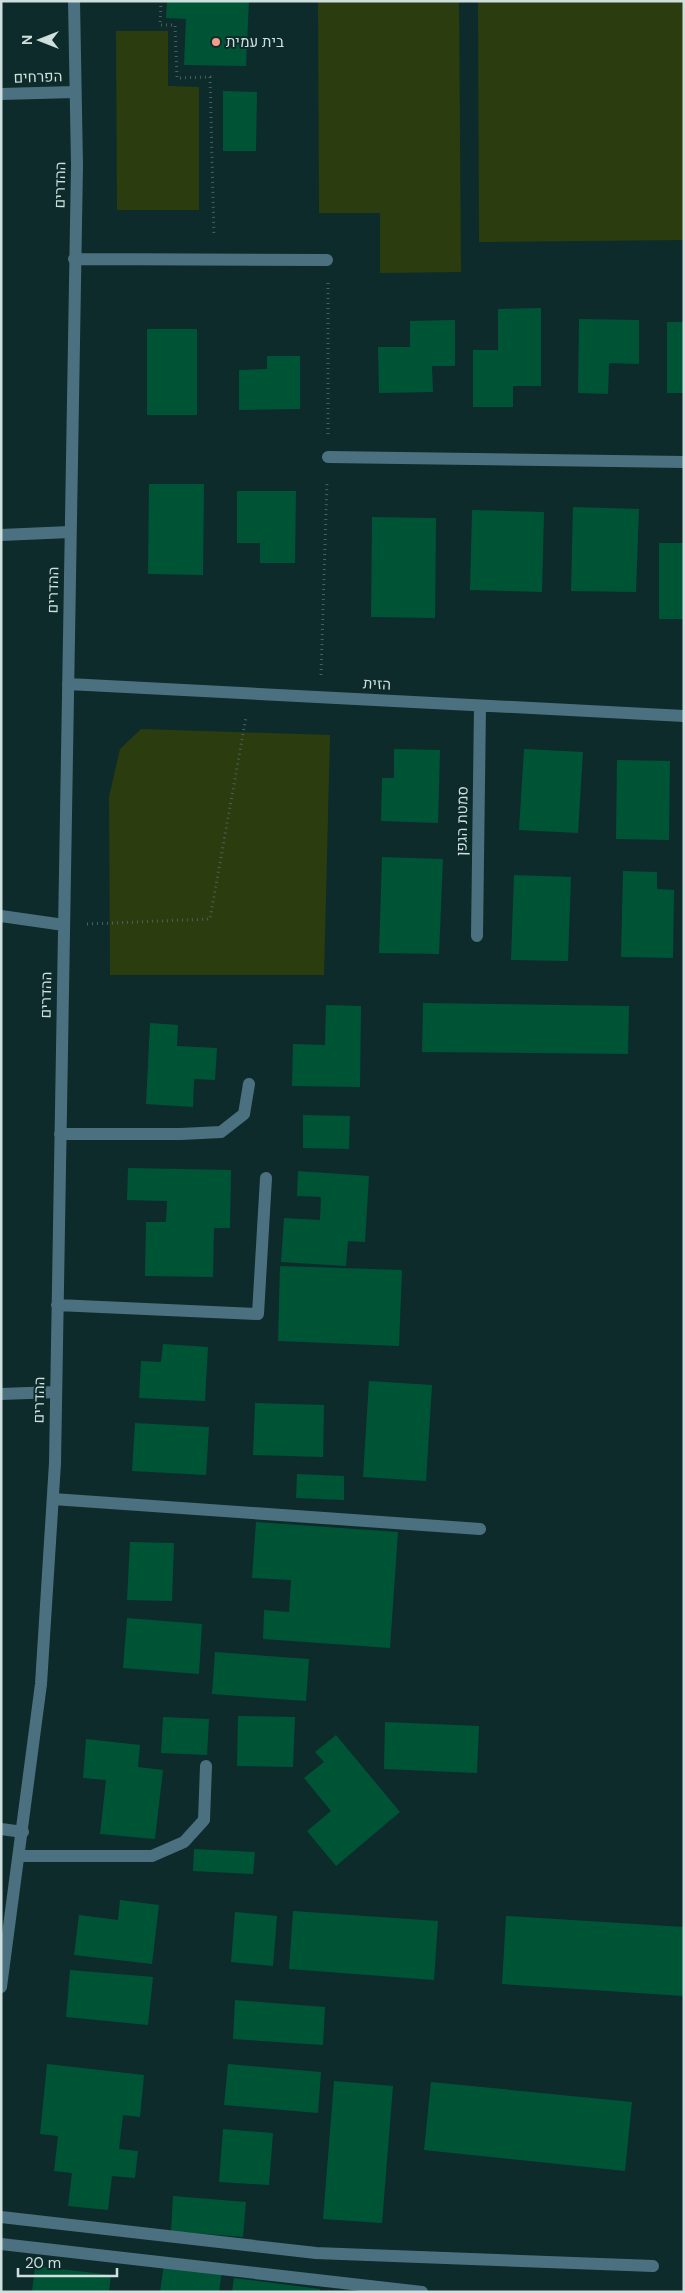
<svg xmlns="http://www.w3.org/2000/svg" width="685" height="2293" font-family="'DM Sans',Heebo,sans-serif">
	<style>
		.green { fill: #2b3d0f }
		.building { fill: #005436 }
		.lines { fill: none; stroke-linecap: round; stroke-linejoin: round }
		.path { stroke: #476160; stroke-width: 3; stroke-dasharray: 1 4; stroke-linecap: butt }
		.minor { stroke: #4b7181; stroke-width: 12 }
		.poi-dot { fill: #f49d8c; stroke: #0d2b2a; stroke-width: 2 }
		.labels { text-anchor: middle; stroke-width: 4; stroke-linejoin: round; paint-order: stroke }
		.poi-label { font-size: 15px; fill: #cedfde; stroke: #0d2b2a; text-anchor: start }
		.street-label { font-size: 15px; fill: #cedfde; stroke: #0d2b2a }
	</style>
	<rect width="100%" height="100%" fill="#0d2b2a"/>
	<path class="green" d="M318 1H459L461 272 380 273V213H319Z
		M478 1H684V240L479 242Z
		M116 31H168V86L199 87V210H117Z
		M141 729 330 735 324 975H110L109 797 120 749Z"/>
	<path class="building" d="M167 1H249L246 66 184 65 186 19 166 18Z
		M223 91 257 92 256 151H223Z
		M541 308V386H513V407H473V350H498V309Z
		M579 319 639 320V364L609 363 608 394 578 393Z
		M455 320V366H432L433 392 379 393 378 347H410V321Z
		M667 322H684V393H667Z
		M147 329H197V415H147Z
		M267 356H300V409L239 410V370L267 369Z
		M149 484H204L203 575 148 574Z
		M237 491H296L295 563H260V543H237Z
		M573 507 639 509 636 592 571 591Z
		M472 510 544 512 542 592 470 590Z
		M372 517 436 518 435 618 371 617Z
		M659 543H684V619H659Z
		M394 749 440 750 438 823 381 821 382 778H394Z
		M524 749 583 752 578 833 519 830Z
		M617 760 670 761 669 840 616 839Z
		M382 857 443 859 439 954 379 953Z
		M623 871 657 872V889L674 890 673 958 621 957Z
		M514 875 571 877 568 961 511 960Z
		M423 1003 629 1006 628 1054 422 1052Z
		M326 1005 361 1006 360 1087 292 1086 293 1044 325 1045Z
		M150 1023 178 1025 177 1046 217 1048 215 1080 194 1079 193 1107 146 1104Z
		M303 1115 350 1116 349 1149 303 1148Z
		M128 1168 231 1170 230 1228H214L213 1277 145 1276 146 1222H166L167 1201 127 1200Z
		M298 1171 369 1176 365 1242 348 1241 346 1266 281 1262 284 1218 320 1220 321 1197 297 1196Z
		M280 1266 402 1270 399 1346 278 1341Z
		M163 1344 208 1347 205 1401 139 1398 141 1361 161 1362Z
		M369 1381 432 1385 426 1481 363 1477Z
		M255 1403 324 1405 323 1457 253 1455Z
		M135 1423 209 1427 206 1475 132 1471Z
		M297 1474 344 1476V1500L296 1498Z
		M256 1522 398 1532 390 1648 263 1639 264 1610 289 1612 291 1580 252 1578Z
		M130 1542 174 1543 172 1601 127 1600Z
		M127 1618 202 1624 199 1674 123 1668Z
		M215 1652 309 1659 306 1701 212 1694Z
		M238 1716 295 1717 293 1767 237 1766Z
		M163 1717 209 1719 207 1755 161 1753Z
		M385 1722 479 1726 477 1773 384 1769Z
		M336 1735 400 1812 336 1866 307 1831 331 1811 304 1778 324 1762 315 1752Z
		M86 1739 140 1745 138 1767 163 1770 155 1839 100 1834 106 1780 83 1778Z
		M194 1849 255 1852 253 1874 193 1871Z
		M120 1900 159 1905 152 1964 74 1955 79 1915 118 1920Z
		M293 1911 438 1921 434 1980 289 1969Z
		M235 1912 277 1916 273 1966 231 1962Z
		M506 1916 684 1927V1996L502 1984Z
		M70 1970 153 1977 148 2025 66 2017Z
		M235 2000 325 2007 323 2045 233 2039Z
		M47 2064 144 2075 140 2117 123 2115 119 2149 138 2151 135 2178 112 2176 108 2210 68 2206 72 2173 54 2171 58 2136 40 2134Z
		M228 2064 321 2072 318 2113 224 2105Z
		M334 2081 393 2086 382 2223 323 2219Z
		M431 2082 632 2102 625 2171 424 2150Z
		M223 2129 273 2133 269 2185 219 2182Z
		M173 2196 246 2202 243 2237 171 2231Z
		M164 2264 222 2271 219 2292H160Z
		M35 2266 111 2275 109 2292H32Z
		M234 2278 320 2289V2292H232Z"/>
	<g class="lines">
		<path class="path" d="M161 1 160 25H175L177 78 210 77 214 236
			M328 283V435
			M321 675 327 481
			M87 924 210 919 246 717"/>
		<path class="minor" d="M1 94 75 92
			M74 259 327 260
			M328 457 684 462
			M1 535 70 532
			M68 684 684 716
			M1 916 64 925
			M477 936 480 706
			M60 1134H181L221 1132 244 1114 249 1084
			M57 1305 258 1314 266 1178
			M1 1394 56 1392
			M53 1499 480 1529
			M1 1829 23 1832
			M20 1856H152L184 1842 204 1820 206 1766
			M1 1987 41 1684 55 1463 77 165 74 1
			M1 2217 316 2253 653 2266
			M1 2244 422 2292"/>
	</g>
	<circle class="poi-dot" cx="216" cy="42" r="5"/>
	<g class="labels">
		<g class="poi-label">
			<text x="226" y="47">בית עמית</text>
		</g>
		<g class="street-label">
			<text transform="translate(38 77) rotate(-2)" y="5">הפרחים</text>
			<text transform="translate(60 185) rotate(-89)" y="5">ההדרים</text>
			<text transform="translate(53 590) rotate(-89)" y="5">ההדרים</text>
			<text transform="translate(377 684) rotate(3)" y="5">הזית</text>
			<text transform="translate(462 821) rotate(-89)" y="5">סמטת הגפן</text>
			<text transform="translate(46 995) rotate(-89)" y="5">ההדרים</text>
			<text transform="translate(39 1400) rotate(-89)" y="5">ההדרים</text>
		</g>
	</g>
	<rect width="685" height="2293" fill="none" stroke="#cedfde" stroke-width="5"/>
	<g transform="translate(40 40) rotate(270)" stroke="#0d2b2a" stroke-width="4" paint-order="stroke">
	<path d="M0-4L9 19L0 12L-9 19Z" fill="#cedfde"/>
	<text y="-8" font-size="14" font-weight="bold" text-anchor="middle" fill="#cedfde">N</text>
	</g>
	<path d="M18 2268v8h99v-8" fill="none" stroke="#cedfde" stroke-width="2.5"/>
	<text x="25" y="2268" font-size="15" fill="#cedfde" stroke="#0d2b2a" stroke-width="4" paint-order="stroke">20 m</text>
</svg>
